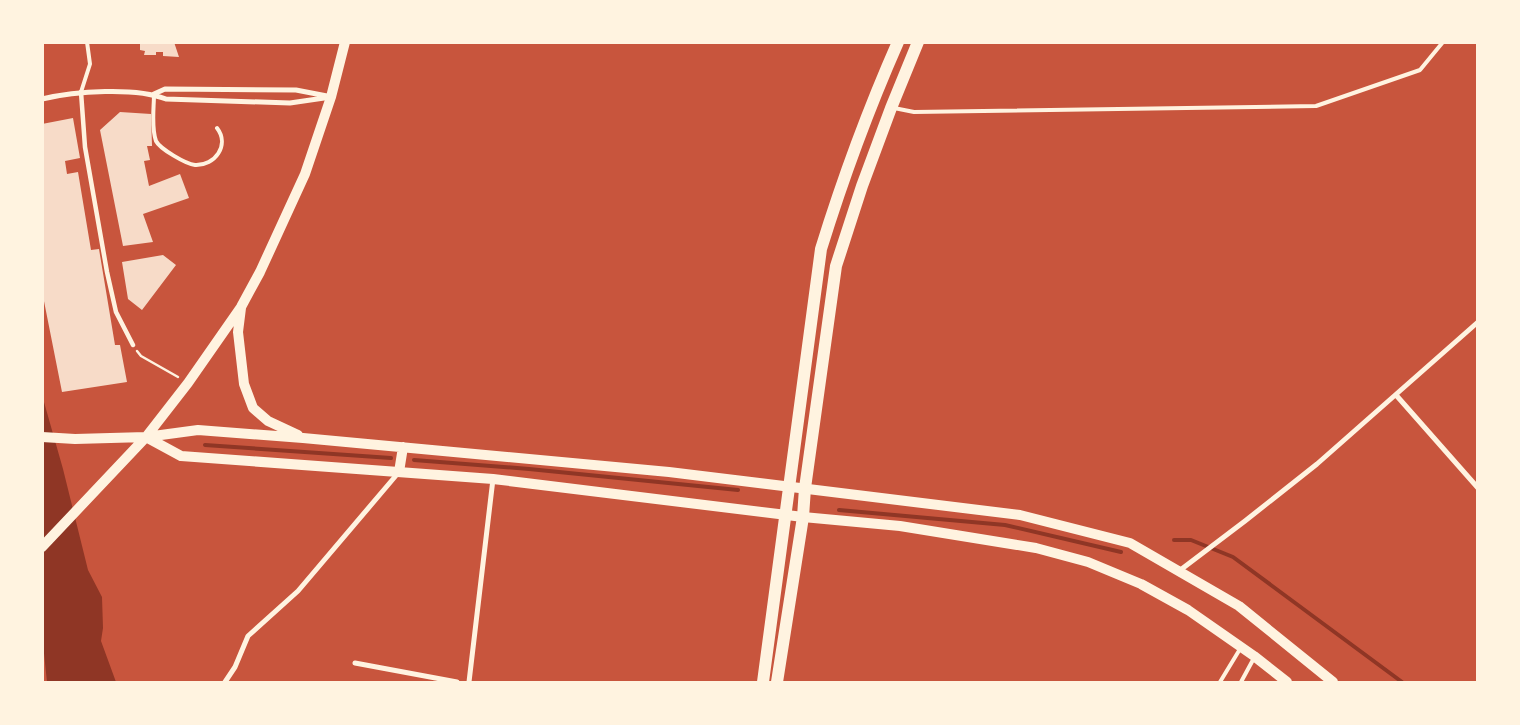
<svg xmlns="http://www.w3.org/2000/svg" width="1520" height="725" font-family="'DM Sans',sans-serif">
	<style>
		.water { fill: #8f3625 }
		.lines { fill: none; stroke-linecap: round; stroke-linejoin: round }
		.stream { stroke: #8f3625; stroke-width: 4 }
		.building { fill: #f7dbc8 }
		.path { stroke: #fff3e0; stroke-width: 2.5 }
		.service { stroke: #fff3e0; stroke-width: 4 }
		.pedestrian { stroke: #fff3e0; stroke-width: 4.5 }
		.minor { stroke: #fff3e0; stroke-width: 5 }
		.secondary { stroke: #fff3e0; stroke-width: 10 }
		.primary { stroke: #fff3e0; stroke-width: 12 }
	</style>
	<rect width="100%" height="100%" fill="#c8553d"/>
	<path class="water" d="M42 395 63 469 88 570 102 597 103 628 101 641 116 682H47L42 634Z"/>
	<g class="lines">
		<path class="stream" d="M205 445 391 458
			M414 460 529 469 738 490
			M839 510 1005 525 1121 552
			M1174 540H1191L1233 557 1402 682"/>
	</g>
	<path class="building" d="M140 42H174L179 57 163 56V52H156V55H144L145 51 140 50Z
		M120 112 151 114 152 146H147L150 160 144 161 149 186 180 174 189 198 143 214 153 242 123 246 100 130Z
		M73 118 80 158 65 161 67 174 78 172 91 250 99 249 115 345H120L127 382 62 392 42 291V124Z
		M163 255 176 265 142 310 128 299 122 262Z"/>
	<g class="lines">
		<path class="path" d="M137 351 141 356 178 377"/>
		<path class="service" d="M81 92 90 64 87 42
			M154 94C154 108 151 127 156 141 160 149 186 164 195 165 215 166 230 145 217 128
			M894 108 914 112 1316 106 1420 70 1443 42
			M1220 682 1240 649
			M1241 682 1254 658"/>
		<path class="pedestrian" d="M81 92 85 147 107 272 116 312 133 345"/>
		<path class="minor" d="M154 94 165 89 296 90 327 96
			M42 99C75 91 136 87 166 99L290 103 331 97
			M1396 395 1478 488
			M1179 571 1245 521 1317 464 1478 322
			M355 663 457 682
			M225 682 235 667 248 636 298 591 399 472
			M469 682 493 479"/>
		<path class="secondary" d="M241 308 238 332 244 384 253 408 268 421 298 435
			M42 437 75 439 146 437 198 430 303 438 669 472 1020 515 1130 543 1239 606 1333 682
			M146 437 181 456 493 479 803 517 900 526 1036 548 1088 562 1141 584 1188 610 1254 656 1287 682
			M399 472 403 447
			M42 547 146 437 188 383 241 307 260 272 305 174 331 97 345 42"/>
		<path class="primary" d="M763 682 821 249C843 178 868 110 898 42
			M777 682 803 517 805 488 836 266 862 186 891 108 918 42"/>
	</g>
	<rect width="1520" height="725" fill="none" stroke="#fff3e0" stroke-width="88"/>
</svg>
